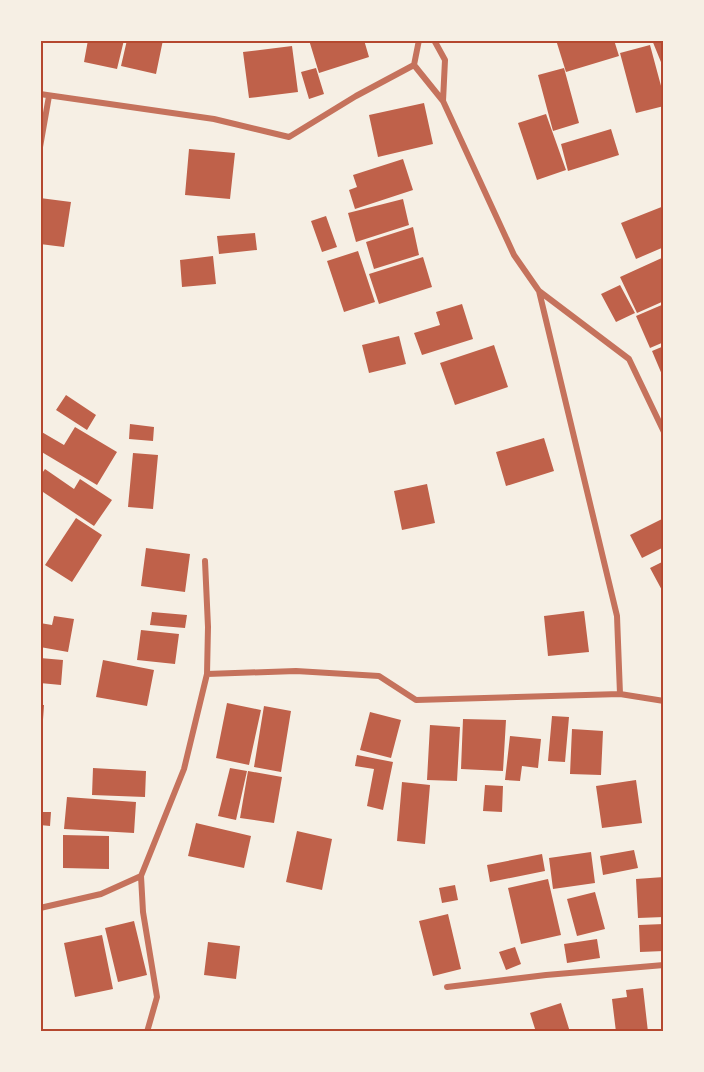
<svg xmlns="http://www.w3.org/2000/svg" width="704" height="1072" font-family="'Space Grotesk',sans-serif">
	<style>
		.building { fill: #bf614a }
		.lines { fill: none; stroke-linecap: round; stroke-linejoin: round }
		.minor { stroke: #c5725c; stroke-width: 6 }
		.neatline { fill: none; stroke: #b5482f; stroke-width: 2 }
	</style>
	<rect width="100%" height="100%" fill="#f6efe4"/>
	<path class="building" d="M88 40H124L117 69 84 62Z
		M127 40H163L156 74 121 66Z
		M309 40H364L369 57 319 73Z
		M556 40H614L619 56 566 72Z
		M652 40H663V67Z
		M650 45 664 97V106L636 113 620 53Z
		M292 46 298 92 249 98 243 52Z
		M316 68 324 94 309 99 301 72Z
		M564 68 579 123 553 131 538 75Z
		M424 103 433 144 378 157 369 115Z
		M546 114 566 170 537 180 518 123Z
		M611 129 619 155 568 171 561 144Z
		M189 149 235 153 230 199 185 195Z
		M403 159 413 190 355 209 349 190 357 187 353 175Z
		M40 198 71 202 64 247 40 244Z
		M403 199 409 225 356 242 348 213Z
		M664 206V247L636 259 621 223Z
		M326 216 337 247 322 252 311 221Z
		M413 227 419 255 374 269 366 242Z
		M255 233 257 250 219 254 217 236Z
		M358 251 375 302 344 312 327 261Z
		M213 256 216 284 182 287 180 260Z
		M423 257 432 287 379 304 369 274Z
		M664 257V301L637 313 620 277Z
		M620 285 635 313 616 322 601 294Z
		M462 304 473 339 422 355 414 333 440 325 436 312Z
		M664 304V342L650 348 636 316Z
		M399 336 406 364 369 373 362 345Z
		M494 345 508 387 455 405 440 363Z
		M664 346V377H663L652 351Z
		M66 395 96 415 87 430 56 410Z
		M130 424 154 427 153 441 129 439Z
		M75 427 117 452 97 485 40 451V431L64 445Z
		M544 438 554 471 506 486 496 452Z
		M133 453 158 455 153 509 128 507Z
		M45 469 74 489 80 479 112 500 94 526 40 490V476Z
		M427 484 435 523 402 530 394 491Z
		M76 518 102 535 72 582 45 565Z
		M664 518V547L642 558 630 535Z
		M146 548 190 554 185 592 141 586Z
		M664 561V594L650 568Z
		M584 611 589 652 548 656 544 616Z
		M152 612 187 615 185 628 150 625Z
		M54 616 74 619 68 652 40 647V623L52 625Z
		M141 630 179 634 175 664 137 660Z
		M40 658 63 660 61 685 40 683Z
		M103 660 154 670 147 706 96 697Z
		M227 703 261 710 249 765 216 758Z
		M40 705H44L42 734H40Z
		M264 706 291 711 281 772 254 767Z
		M370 712 401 720 391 758 360 750Z
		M552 716 569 717 565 762 548 761Z
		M463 719 506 720 503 771 461 769Z
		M430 725 460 727 457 781 427 780Z
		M572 729 603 731 601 775 570 774Z
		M510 736 541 739 538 768 522 766 520 781 505 780Z
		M357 755 393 762 383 810 367 806 374 769 355 766Z
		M93 768 146 771 145 797 92 795Z
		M230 768 247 771 236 820 218 816Z
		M248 771 282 777 274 823 240 818Z
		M636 780 642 823 602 828 596 786Z
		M402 782 430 785 425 844 397 841Z
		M485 785 503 786 502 812 483 811Z
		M67 797 136 802 134 833 64 829Z
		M40 812H51L50 826 40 825Z
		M196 823 251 836 244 868 188 856Z
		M297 831 332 839 322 890 286 882Z
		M63 835 109 836V869L63 868Z
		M634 850 638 868 603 875 600 856Z
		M591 852 595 883 553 889 549 858Z
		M542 854 545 871 490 882 487 865Z
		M664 877V917L638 918 636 879Z
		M548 879 561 935 521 944 508 888Z
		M455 885 458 900 442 903 439 888Z
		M595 892 605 929 577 936 567 899Z
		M448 914 461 969 433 976 419 921Z
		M134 921 147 975 118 982 105 928Z
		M664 924V951L640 952 639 925Z
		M102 935 113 989 75 997 64 943Z
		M597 939 600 958 567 963 564 944Z
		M208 942 240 946 236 979 204 975Z
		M515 947 521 964 506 970 499 952Z
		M643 988 648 1032H616L612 999 627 997 626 990Z
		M561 1003 570 1032H536L530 1013Z"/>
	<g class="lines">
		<path class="minor" d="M419 40 414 65 443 101
			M434 40 445 60 443 101 514 255 539 291 629 359 664 432
			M40 94 214 119 289 137 356 96 414 65
			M40 147 49 96
			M539 291 617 616 620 694
			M205 561 208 627 207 674
			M141 876 143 912 157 997 147 1032
			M40 908 101 894 141 876 184 769 207 674 296 671 379 676 416 700 620 694 664 701
			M447 987 546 975 664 965"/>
	</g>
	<rect width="704" height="1072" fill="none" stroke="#f6efe4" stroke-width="84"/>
	<rect x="42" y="42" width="620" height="988" class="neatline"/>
</svg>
